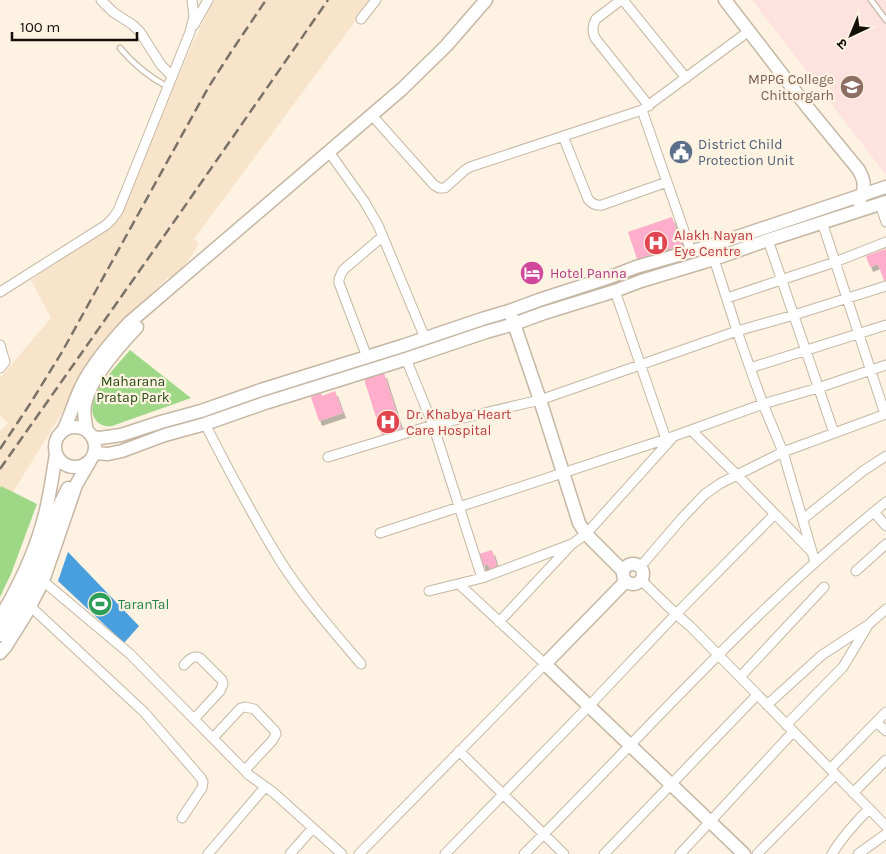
<svg xmlns="http://www.w3.org/2000/svg" width="886" height="854" font-family="Karla,'Noto Sans Devanagari',sans-serif">
	<style>
		.built { fill: #f8e4ca }
		.education { fill: #fde2e0 }
		.green { fill: #9ed887 }
		.water { fill: #499ede }
		.building { fill: #feadca; filter: url(#shadow) }
		.lines { fill: none; stroke-linecap: round; stroke-linejoin: round }
		.lane-casing { stroke: #c5b7a4; stroke-width: 7 }
		.street-casing { stroke: #c5b7a4; stroke-width: 11 }
		.secondary-casing { stroke: #c5b7a4; stroke-width: 15 }
		.lane { stroke: #fff; stroke-width: 4.5 }
		.street { stroke: #fff; stroke-width: 9 }
		.secondary { stroke: #fff; stroke-width: 12 }
		.rail { stroke: #7a7267; stroke-width: 2.5; stroke-dasharray: 10 5; stroke-linecap: butt }
		.labels { text-anchor: middle; stroke-width: 4.5; stroke-linejoin: round; paint-order: stroke }
		.education-label { font-size: 14px; fill: #785e54; stroke: #fef2e2; text-anchor: end }
		.service-label { font-size: 14px; fill: #4e5e75; stroke: #fef2e2; text-anchor: start }
		.health-label { font-size: 14px; fill: #be3a42; stroke: #fef2e2; text-anchor: start }
		.hotel-label { font-size: 14px; fill: #b23c85; stroke: #fef2e2; text-anchor: start }
		.park-label { font-size: 14px; fill: #264b14; stroke: #fef2e2 }
		.leisure-label { font-size: 14px; fill: #27864d; stroke: #fef2e2; text-anchor: start }
	</style>
	<defs>
		<filter id="shadow"><feDropShadow dx="3" dy="5" stdDeviation="0" flood-color="#0004"/></filter>
	</defs>
	<rect width="100%" height="100%" fill="#fef2e2"/>
	<path class="built" d="M214 0H371L194 239 199 244 174 281 168 277 124 322 73 395 13 492 2 486 0 488V431L8 423 0 415V378L51 318 31 280 114 223 128 199 129 191 191 47Z"/>
	<path class="education" d="M752 0H886V174H885Z"/>
	<path class="green" d="M130 350 191 398 112 426C105 427 99 425 95 419 82 398 118 365 130 350Z
		M1 486 37 504 11 574 0 597V488Z"/>
	<path class="water" d="M68 552 139 626 124 643 58 581Z"/>
	<path class="building" d="M672 217 682 245 637 259 628 232Z
		M886 249V286L878 264 870 267 866 256Z
		M384 373 402 430 382 436 364 379Z
		M320 391 322 396 335 391 343 413 319 421 310 394Z
		M492 550 497 566 490 569 488 564 483 566 479 554Z"/>
	<g class="lines">
		<g class="lane-casing">
			<path id="lane" d="M871 0 886 20
				M120 48C134 65 149 77 168 87"/>
		</g>
		<g class="street-casing">
			<path id="street" d="M101 0 113 12 133 25 140 32 161 65 172 76
				M621 0 596 19C592 26 592 31 595 38L649 106
				M623 0 686 78
				M361 19 376 0
				M194 25 208 0
				M642 110 691 251
				M377 121 434 185 439 188H445L465 170 470 167 642 110 749 31
				M563 136 588 199C592 204 596 206 602 205L667 182
				M329 152 364 201 378 225 425 338
				M880 204 886 222
				M822 222 885 414
				M768 240 834 433
				M714 259 737 331 750 368 763 404 783 452 815 562
				M615 291 666 439
				M0 292 106 225 112 219 118 211 190 32 194 16 192 0
				M727 298 835 262 886 242
				M0 345 5 362 0 368
				M367 357 339 283V279L343 270 382 237
				M406 359 433 425 482 578
				M750 368 886 325
				M205 424C229 471 253 517 281 562 304 598 333 631 361 664
				M691 430 737 475 810 550
				M328 457 433 425 540 400 737 331 794 315 886 286
				M874 512 886 526
				M803 519 863 471 886 456
				M380 533 666 439 763 404 818 388 886 365
				M640 567 683 517 705 494 721 483 783 452 886 414
				M856 571 886 544
				M641 580 676 614 691 627 886 826
				M43 581 130 654 249 775 274 793 342 854
				M429 591 482 578 572 544 586 534 674 436
				M30 606 144 712 201 778 203 782 202 788 182 818
				M499 622 570 546
				M184 665C189 660 192 655 200 658L222 680 223 684 220 691 194 719
				M740 677 824 587
				M767 705 822 655 868 625 886 609
				M876 722 886 731
				M786 725 843 667 867 627
				M213 738 237 712 241 708 245 707 254 709 275 731 276 734 272 741 245 770
				M459 751 564 854
				M830 769 886 712
				M853 793 886 760
				M208 854 265 787
				M290 854 313 828
				M359 854 545 664 459 584
				M445 854 589 706 676 614 775 514
				M524 854C643 735 754 608 886 502
				M604 854 757 695
				M680 854 793 732
				M757 854 835 775
				M832 854C842 837 855 823 869 809
				M858 854 886 834"/>
		</g>
		<g class="secondary-casing">
			<path id="secondary" d="M725 0 808 108 858 169C866 182 865 188 859 202
				M512 318 540 400 579 523 586 534 623 571
				M55 447a20 20 0 1 1 40 0a20 20 0 1 1-40 0Z
				M63 431C70 417 74 402 81 387 93 363 111 342 130 322L402 89 446 46 486 0
				M87 431C85 422 83 413 85 404 90 378 119 346 137 327
				M92 437 100 438 121 435 161 422 201 411 261 390 402 346 482 319 509 311 539 300 610 277 636 267 710 246 886 187
				M94 453 108 454 122 451 165 435 205 424 265 403 406 359 486 332 514 324 544 313 615 291 641 281 714 259 768 240 886 202
				M623 574a10 10 0 1 1 20 0a10 10 0 1 1-20 0Z
				M626 581 545 664 744 854
				M0 618C19 586 36 551 45 514 50 494 53 474 56 453
				M0 635 23 600 32 579 46 538 60 504 68 488
				M0 653 6 646 26 614 43 581 76 485 90 461"/>
		</g>
		<use href="#lane" class="lane"/>
		<use href="#street" class="street"/>
		<use href="#secondary" class="secondary"/>
		<path class="rail" d="M0 449 30 404 62 352 208 88 231 52 266 0
			M0 469 178 216 328 0"/>
	</g>
	<defs>
		<g id="university-disc" transform="scale(1.25)"><circle r="9.5" fill="#8d6e63" stroke="#fef2e2"/><path d="M0-5L7-2L0 1L-7-2ZM-4 1L0 2.5L4 1V4Q0 6-4 4Z" fill="#fff"/></g>
		<g id="civic-disc" transform="scale(1.25)"><circle r="9.5" fill="#5c6f8a" stroke="#fef2e2"/><path d="M-.6-6.5H3V-4.5H.6V-3L4-1V1h2V6H-6V1h2V-1L-.6-3ZM-1.2 2.5V6h2.4V2.5Z" fill="#fff"/></g>
		<g id="hospital-disc" transform="scale(1.25)"><circle r="9.5" fill="#e0444e" stroke="#fef2e2"/><path d="M-5-5h3v3.5h4V-5h3V5h-3V1.5h-4V5h-3Z" fill="#fff"/></g>
		<g id="hotel-disc" transform="scale(1.25)"><circle r="9.5" fill="#d1479c" stroke="#fef2e2"/><path d="M-6-4.5h1.5V1H6V5H4.5V3h-9V5H-6ZM-4 0a1.8 1.8 0 1 1 3.6 0ZM.5 0V-2.5h3Q6-2.5 6 0Z" fill="#fff"/></g>
		<g id="stadium-disc" transform="scale(1.25)"><circle r="9.5" fill="#2e9e5b" stroke="#fef2e2"/><path d="M0-5a6.5 5 0 1 0 0 10a6.5 5 0 1 0 0-10ZM-3.5-1.8h7v3.6h-7Z" fill="#fff"/></g>
	</defs>
	<g fill-rule="evenodd">
		<use href="#university-disc" x="852" y="87"/>
		<use href="#civic-disc" x="681" y="152"/>
		<use href="#hospital-disc" x="656" y="243"/>
		<use href="#hotel-disc" x="532" y="273"/>
		<use href="#hospital-disc" x="388" y="422"/>
		<use href="#stadium-disc" x="100" y="604"/>
	</g>
	<g class="labels">
		<g class="education-label">
			<text x="834" y="84">MPPG College<tspan x="834" dy="16">Chittorgarh</tspan></text>
		</g>
		<g class="service-label">
			<text x="698" y="149">District Child<tspan x="698" dy="16">Protection Unit</tspan></text>
		</g>
		<g class="health-label">
			<text x="674" y="240">Alakh Nayan<tspan x="674" dy="16">Eye Centre</tspan></text>
			<text x="406" y="419">Dr. Khabya Heart<tspan x="406" dy="16">Care Hospital</tspan></text>
		</g>
		<g class="hotel-label">
			<text x="550" y="278">Hotel Panna</text>
		</g>
		<g class="park-label">
			<text x="133" y="386">Maharana<tspan x="133" dy="16">Pratap Park</tspan></text>
		</g>
		<g class="leisure-label">
			<text x="118" y="609">TaranTal</text>
		</g>
	</g>
	<g transform="translate(851 35) rotate(224)" stroke="#fef2e2" stroke-width="4" paint-order="stroke">
	<path d="M0-4L9 19L0 12L-9 19Z" fill="#140f09"/>
	<text y="-8" font-size="14" font-weight="bold" text-anchor="middle" fill="#140f09">उ</text>
	</g>
	<path d="M12 32v8h125v-8" fill="none" stroke="#140f09" stroke-width="2.5"/>
	<text x="20" y="32" font-size="15" fill="#140f09" stroke="#fef2e2" stroke-width="4" paint-order="stroke">100 m</text>
</svg>
